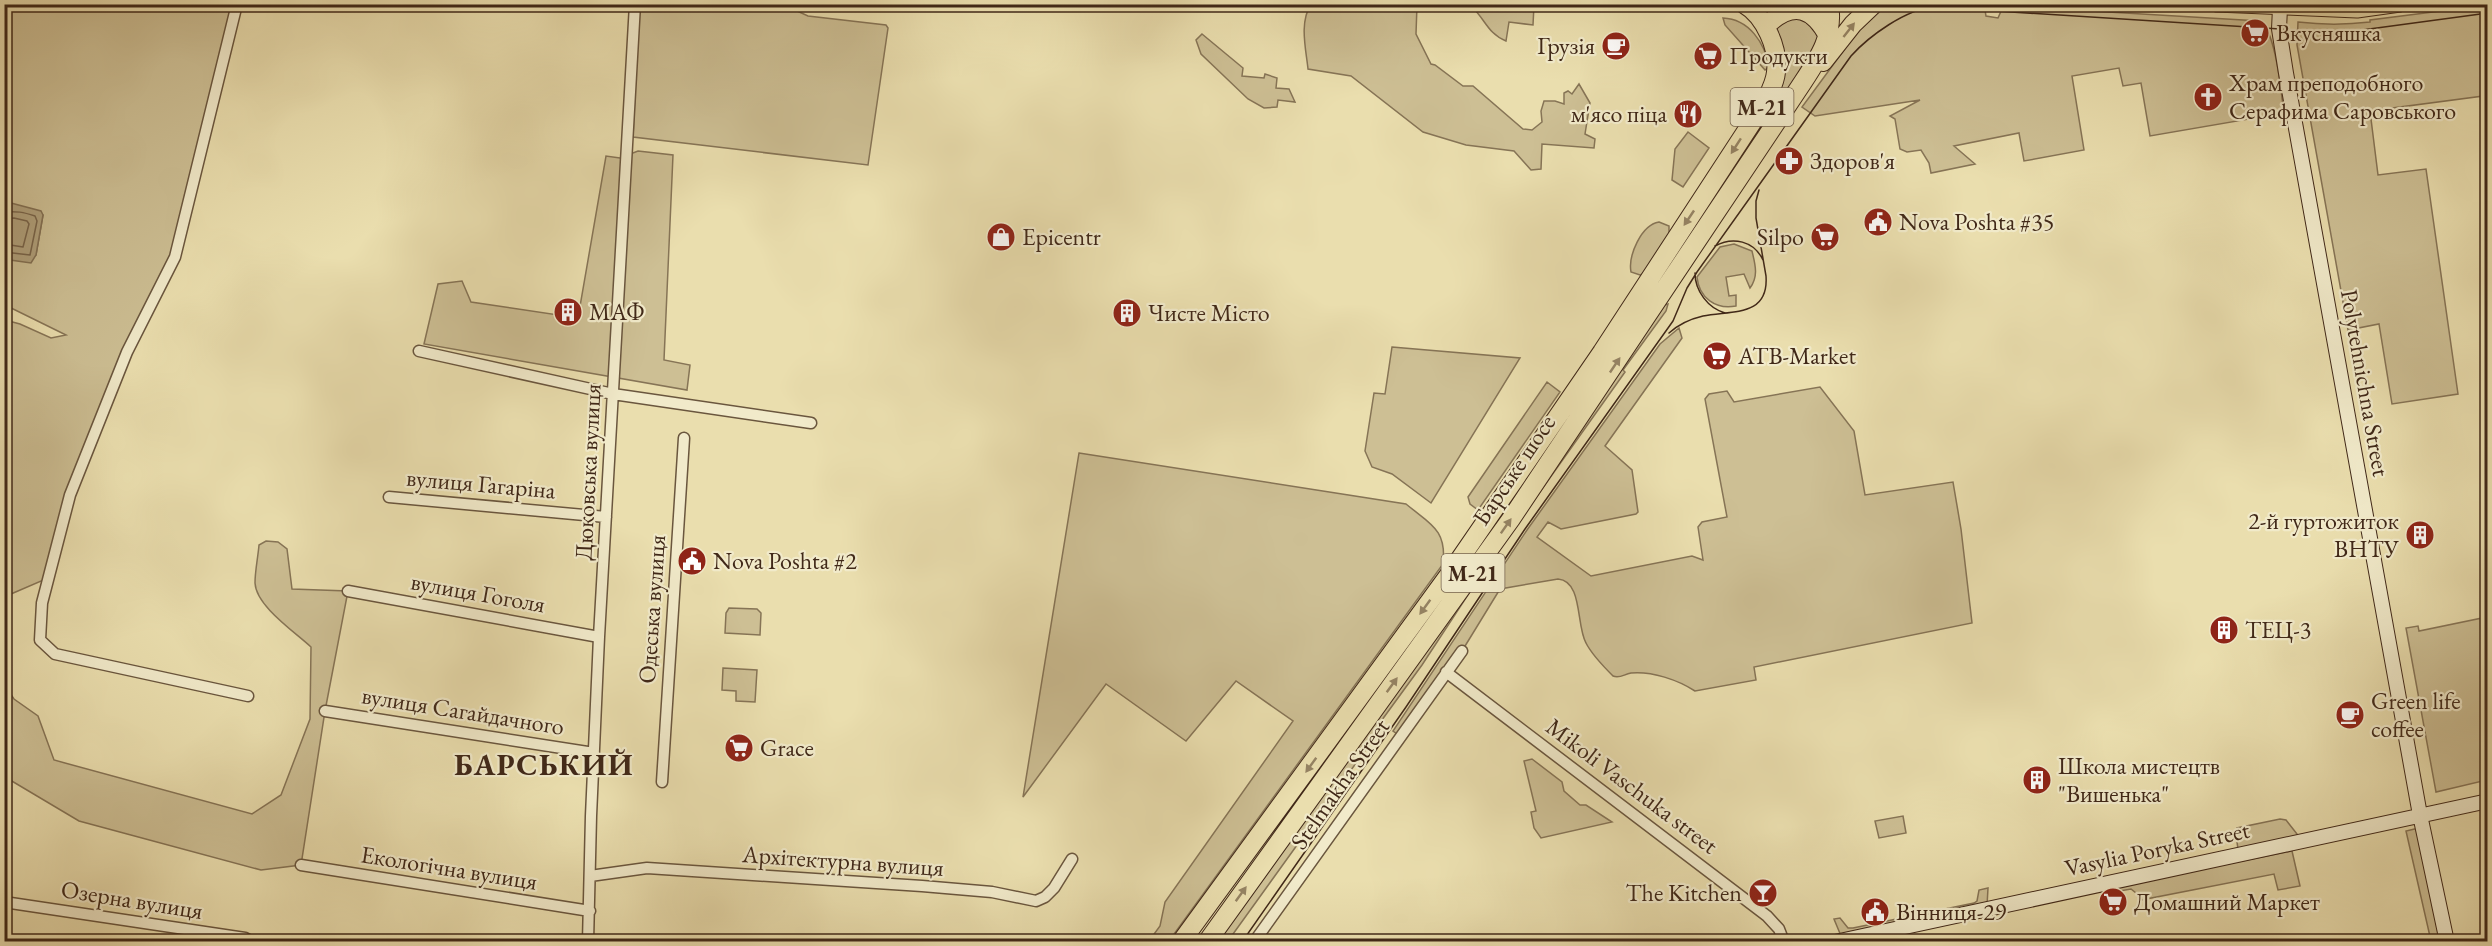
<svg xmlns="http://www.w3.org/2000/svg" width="2492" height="946" font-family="'EB Garamond',serif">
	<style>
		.green { fill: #cdbf94; stroke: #867456; stroke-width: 1.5 }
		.water { fill: #b0a07b; stroke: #837053; stroke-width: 1.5 }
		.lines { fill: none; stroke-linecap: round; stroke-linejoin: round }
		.shore { stroke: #78644a; stroke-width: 1.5 }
		.street-casing { stroke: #6a563e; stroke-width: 13 }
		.secondary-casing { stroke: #402818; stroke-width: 16 }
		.primary-casing { stroke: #402818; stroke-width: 17 }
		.highway-casing { stroke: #402818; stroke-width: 20 }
		.street { stroke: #f1eaca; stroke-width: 10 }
		.secondary { stroke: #f1eaca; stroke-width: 14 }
		.primary { stroke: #eadeae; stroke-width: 15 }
		.highway { stroke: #eadeae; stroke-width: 18 }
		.tram { stroke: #402818; stroke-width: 1.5 }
		.oneway { fill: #958363 }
		.labels { text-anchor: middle; stroke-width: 4.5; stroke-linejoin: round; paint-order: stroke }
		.shield { fill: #f1eaca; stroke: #75624d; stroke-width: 1.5 }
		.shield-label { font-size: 22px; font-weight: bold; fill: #402818 }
		.poi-label { font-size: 24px; fill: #402818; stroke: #f1eaca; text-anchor: start }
		.street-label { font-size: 24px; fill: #402818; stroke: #f1eaca }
		.district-label { font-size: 30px; font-weight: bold; letter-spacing: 1.5px; fill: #402818; stroke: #f1eaca }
	</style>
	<rect width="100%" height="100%" fill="#eadeae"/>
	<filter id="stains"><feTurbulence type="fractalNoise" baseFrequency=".00333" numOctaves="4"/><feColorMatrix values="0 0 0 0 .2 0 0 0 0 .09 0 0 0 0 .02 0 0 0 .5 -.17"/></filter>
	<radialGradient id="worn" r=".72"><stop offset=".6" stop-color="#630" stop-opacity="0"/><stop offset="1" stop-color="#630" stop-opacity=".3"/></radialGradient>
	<path class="green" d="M1311 4 1417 5 1416 34 1431 64 1435 65 1463 86H1473L1523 129 1532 130 1542 122 1541 111 1544 101H1555L1564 104V93L1568 91 1572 94 1579 84 1590 103 1585 134 1595 139 1594 148 1542 144 1541 169 1531 170 1514 151 1466 145 1423 132 1351 76 1308 69C1306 49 1299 23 1311 4Z
		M1984 4 1986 16 1998 18 2002 9 2008 6 2260 21C2276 31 2281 93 2284 113L2150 136 2141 83 2123 86 2119 68 2072 76 2084 150 2024 161 2019 133 1954 146 1975 164 1931 173 1929 163 1921 150 1907 152 1900 149 1895 119 1890 116 1920 100 1815 116 1802 107 1844 50 1842 48 1882 5Z
		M5 5H237L175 257 127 352 70 495 48 583 41 581 11 594 4 582 5 320 20 324 51 338 66 335 5 305V253V255H36L43 215 6 208 5 223Z
		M639 5H784L808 16 886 25 888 28 868 165 633 137Z
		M916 5H1071L1055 10Z
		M1199 5H1302L1290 11 1220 6 1219 9Z
		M1465 5H1534L1533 25 1509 22 1506 41C1488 34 1485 19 1472 7L1469 9Z
		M2480 6 2488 70 2487 75 2481 80 2483 96 2370 111 2378 175 2426 169 2458 394 2392 404 2379 324 2348 330 2297 45 2298 22C2323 25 2345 25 2370 22V20Z
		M1723 18C1749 19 1765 43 1769 67L1765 70 1725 25Z
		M1800 18 1816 29 1820 38 1777 111 1770 107 1772 34 1782 20Z
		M1202 34 1243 68 1242 76 1264 78 1265 74 1277 78 1276 88 1289 89 1295 102 1278 100 1277 107 1264 108 1248 99 1201 54 1196 40Z
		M1688 132 1709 148 1683 187 1672 180 1675 149Z
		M638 151 673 155 664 360 690 365 687 390 424 344 438 284 462 281 471 302 578 318 606 156 620 158Z
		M1659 222 1669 226V236L1643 274 1640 275 1631 272C1628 256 1641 225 1659 222Z
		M1734 244 1752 251C1755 264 1759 276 1750 288L1744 274 1726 277 1729 296 1736 295V306C1716 310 1699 298 1697 277L1720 247Z
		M1668 304 1666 311 1623 370 1625 372 1520 520 1664 305Z
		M1679 328 1682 338 1605 446 1632 470 1638 512 1636 514 1561 529 1548 522 1537 537 1591 576 1692 556 1703 560 1698 527 1702 522 1727 517 1705 399 1709 394 1727 391 1734 402 1820 387 1854 431 1865 495 1953 482 1961 529 1972 623 1754 667 1756 680 1695 691C1678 680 1652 671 1631 673 1624 674 1620 679 1613 676 1604 667 1592 655 1586 643 1576 626 1583 581 1558 579L1500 589 1462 651 1400 736 1393 731 1527 530 1660 344Z
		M1392 347 1520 358 1431 503 1392 474 1372 467 1365 451 1374 393 1385 394Z
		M1547 382 1560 392 1478 510 1470 504 1468 497Z
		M1079 453 1406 504C1430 524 1447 529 1443 564L1169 941H1149L1160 926 1165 902 1293 721 1236 681 1186 741 1106 684 1023 797Z
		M266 541 278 542 287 549 292 589 348 591 325 711 301 865 261 870 79 821 5 777 4 684 14 699 38 716 54 760 252 814 281 795 310 719 311 647C295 632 256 606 255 583 255 571 258 557 259 545Z
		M1477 581 1422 665 1379 724 1382 727 1228 941 1215 942Z
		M729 608 757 609 761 613 760 635 725 633 726 613Z
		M2487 617V780L2436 792 2406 628 2418 626 2419 631Z
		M723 668 757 670 755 702 736 701V691L722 690Z
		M1532 759 1562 782 1564 791 1580 805H1586L1612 822 1541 838 1534 828 1531 812 1536 811 1524 761Z
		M1903 816 1906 833 1879 838 1875 821Z
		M2280 819 2286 820 2297 834V838L2238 849 2236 835 2237 828Z
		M2423 827 2447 941H2431L2406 831Z
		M2292 851 2300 886 2278 890 2274 874 2141 900V897L2131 889 2114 892 2113 887Z
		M1988 888 1987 906 1841 936 1834 919 1840 918 1848 928H1853L1974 903 1977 901 1979 890Z"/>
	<path class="water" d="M11 203 41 211 43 215 36 255 31 263 10 260 5 255 6 208Z"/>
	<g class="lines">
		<path class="shore" d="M4 212C17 211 23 212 35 216L37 221 30 255 4 252
			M4 219 14 218 27 221 29 224 23 247 4 244"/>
		<g class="street-casing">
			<path id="street" d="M237 4 175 257 127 352 70 495 42 603 40 640 55 654 248 696
				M419 351 613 394 811 423
				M389 497 606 517
				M348 591 599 637
				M1446 672 1767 916 1779 929 1784 942
				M325 711 594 753
				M662 782 684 438
				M301 865 590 911
				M590 876 647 868 922 886 992 892 1036 901 1045 897 1054 888 1072 859
				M4 902 245 938 252 942
				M588 942 591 816 599 637 635 4
				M1254 942 1462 651"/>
		</g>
		<g class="secondary-casing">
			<path id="secondary" d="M2280 8 2279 29 2286 73 2420 815 2447 942
				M1835 942 2488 801"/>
		</g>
		<g class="primary-casing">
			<path id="primary" d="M2216 4 2357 10 2400 4"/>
		</g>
		<g class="highway-casing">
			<path id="highway" d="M1769 23C1794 1 1813 8 1828 36
				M1823 62 1853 24 1874 4
				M1181 942 1451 572 1602 352 1764 104C1769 93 1775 84 1776 72 1779 49 1765 16 1744 4
				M1207 942 1511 519 1799 88C1816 62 1835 37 1829 4"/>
		</g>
		<use href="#street" class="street"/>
		<use href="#secondary" class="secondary"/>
		<use href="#primary" class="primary"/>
		<use href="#highway" class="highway"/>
		<path class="tram" d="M1715 246C1733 236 1754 241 1763 260
			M1695 273C1695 291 1708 308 1725 313
			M1669 333C1679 324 1690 319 1703 316 1730 310 1769 318 1766 276L1756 218V201L1759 190
			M1242 942 1406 707 1525 529 1673 321 1687 288 1697 272 1851 56C1869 36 1906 9 1934 7L2326 32H2347L2488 13"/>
	</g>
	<defs><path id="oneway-solid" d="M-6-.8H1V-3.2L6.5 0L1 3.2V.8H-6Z" transform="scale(1.5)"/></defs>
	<g class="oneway">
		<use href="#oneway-solid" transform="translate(1849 30) rotate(-52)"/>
		<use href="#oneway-solid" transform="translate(1736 146) rotate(123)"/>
		<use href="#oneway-solid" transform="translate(1689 218) rotate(124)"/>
		<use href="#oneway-solid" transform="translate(1615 365) rotate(-56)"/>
		<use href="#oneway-solid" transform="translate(1506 526) rotate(-55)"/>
		<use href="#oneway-solid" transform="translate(1425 607) rotate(126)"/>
		<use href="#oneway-solid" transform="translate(1392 685) rotate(-54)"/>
		<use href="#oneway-solid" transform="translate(1311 765) rotate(126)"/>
		<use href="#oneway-solid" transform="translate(1241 894) rotate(-54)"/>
	</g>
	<defs>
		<g id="supermarket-disc" transform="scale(1.5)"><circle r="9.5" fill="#8f2418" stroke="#f1eaca"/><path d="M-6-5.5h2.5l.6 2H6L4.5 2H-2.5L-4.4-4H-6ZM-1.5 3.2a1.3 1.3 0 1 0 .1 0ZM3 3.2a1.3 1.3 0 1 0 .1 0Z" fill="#fff"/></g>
		<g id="cafe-disc" transform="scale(1.5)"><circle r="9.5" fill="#8f2418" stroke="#f1eaca"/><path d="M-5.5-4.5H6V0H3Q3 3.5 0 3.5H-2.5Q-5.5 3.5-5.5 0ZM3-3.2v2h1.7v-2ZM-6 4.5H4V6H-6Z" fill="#fff"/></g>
		<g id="church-disc" transform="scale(1.5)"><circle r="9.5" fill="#8f2418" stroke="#f1eaca"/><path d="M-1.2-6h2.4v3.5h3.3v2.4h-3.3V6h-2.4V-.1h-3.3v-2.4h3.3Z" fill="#fff"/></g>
		<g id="restaurant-disc" transform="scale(1.5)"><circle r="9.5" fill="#8f2418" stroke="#f1eaca"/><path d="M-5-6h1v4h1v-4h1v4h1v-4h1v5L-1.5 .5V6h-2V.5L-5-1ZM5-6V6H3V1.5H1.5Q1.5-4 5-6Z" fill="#fff"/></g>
		<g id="pharmacy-disc" transform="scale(1.5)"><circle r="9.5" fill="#8f2418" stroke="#f1eaca"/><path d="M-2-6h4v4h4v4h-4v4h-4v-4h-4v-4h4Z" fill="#fff"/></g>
		<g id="civic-disc" transform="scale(1.5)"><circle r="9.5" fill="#8f2418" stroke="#f1eaca"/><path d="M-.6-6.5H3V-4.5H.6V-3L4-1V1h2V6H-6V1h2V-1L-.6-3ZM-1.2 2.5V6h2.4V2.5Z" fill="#fff"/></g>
		<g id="shop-disc" transform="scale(1.5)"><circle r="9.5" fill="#8f2418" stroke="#f1eaca"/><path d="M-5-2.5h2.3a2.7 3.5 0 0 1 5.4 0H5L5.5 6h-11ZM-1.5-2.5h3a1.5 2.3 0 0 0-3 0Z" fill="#fff"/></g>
		<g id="building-disc" transform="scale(1.5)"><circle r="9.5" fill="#8f2418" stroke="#f1eaca"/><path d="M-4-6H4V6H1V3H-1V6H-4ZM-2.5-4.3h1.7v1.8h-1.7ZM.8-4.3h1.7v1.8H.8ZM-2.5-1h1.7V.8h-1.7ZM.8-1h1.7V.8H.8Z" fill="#fff"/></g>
		<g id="bar-disc" transform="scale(1.5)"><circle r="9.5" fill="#8f2418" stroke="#f1eaca"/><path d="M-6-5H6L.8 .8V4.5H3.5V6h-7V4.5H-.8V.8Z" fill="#fff"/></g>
	</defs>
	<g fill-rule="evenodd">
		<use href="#supermarket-disc" x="2255" y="33"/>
		<use href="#cafe-disc" x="1616" y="46"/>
		<use href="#supermarket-disc" x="1708" y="56"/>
		<use href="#church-disc" x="2208" y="97"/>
		<use href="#restaurant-disc" x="1688" y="114"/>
		<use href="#pharmacy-disc" x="1789" y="161"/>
		<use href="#civic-disc" x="1878" y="222"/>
		<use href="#shop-disc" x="1001" y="237"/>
		<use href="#supermarket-disc" x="1825" y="237"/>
		<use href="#building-disc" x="568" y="312"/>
		<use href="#building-disc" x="1127" y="313"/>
		<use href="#supermarket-disc" x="1717" y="356"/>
		<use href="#building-disc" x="2420" y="535"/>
		<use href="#civic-disc" x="692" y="561"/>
		<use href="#building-disc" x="2224" y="630"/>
		<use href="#cafe-disc" x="2350" y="715"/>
		<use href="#supermarket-disc" x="739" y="748"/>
		<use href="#building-disc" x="2037" y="780"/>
		<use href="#bar-disc" x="1763" y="893"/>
		<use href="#supermarket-disc" x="2113" y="902"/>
		<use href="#civic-disc" x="1875" y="912"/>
	</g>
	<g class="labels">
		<g class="shield">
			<rect x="1730.5" y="88" width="63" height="38" rx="4.5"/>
			<rect x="1441.5" y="554" width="63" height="38" rx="4.5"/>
		</g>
		<g class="shield-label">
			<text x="1762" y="115">М-21</text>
			<text x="1473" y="581">М-21</text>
		</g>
		<g class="poi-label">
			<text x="2276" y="41">Вкусняшка</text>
			<text x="1595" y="54" text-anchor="end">Грузія</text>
			<text x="1729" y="64">Продукти</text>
			<text x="2229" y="91">Храм преподобного<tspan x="2229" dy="28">Серафима Саровського</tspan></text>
			<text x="1667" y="122" text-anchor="end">м'ясо піца</text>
			<text x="1810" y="169">Здоров'я</text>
			<text x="1899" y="230">Nova Poshta #35</text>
			<text x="1022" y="245">Epicentr</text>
			<text x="1804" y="245" text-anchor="end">Silpo</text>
			<text x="589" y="320">МАФ</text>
			<text x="1148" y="321">Чисте Місто</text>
			<text x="1738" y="364">ATB-Market</text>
			<text x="2399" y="529" text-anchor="end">2-й гуртожиток<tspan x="2399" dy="28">ВНТУ</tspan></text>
			<text x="713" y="569">Nova Poshta #2</text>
			<text x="2245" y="638">ТЕЦ-3</text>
			<text x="2371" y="709">Green life<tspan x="2371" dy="28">coffee</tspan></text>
			<text x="760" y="756">Grace</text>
			<text x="2058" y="774">Школа мистецтв<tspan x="2058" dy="28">"Вишенька"</tspan></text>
			<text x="1742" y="901" text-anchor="end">The Kitchen</text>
			<text x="2134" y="910">Домашний Маркет</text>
			<text x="1896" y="920">Вінниця-29</text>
		</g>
		<g class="street-label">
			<text transform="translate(2365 383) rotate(80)" y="8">Polytehnichna Street</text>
			<text transform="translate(1514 470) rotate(-56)" y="8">Барське шосе</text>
			<text transform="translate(588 472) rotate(-87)" y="8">Дюковська вулиця</text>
			<text transform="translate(481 484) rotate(5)" y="8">вулиця Гагаріна</text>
			<text transform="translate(478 593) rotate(10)" y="8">вулиця Гоголя</text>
			<text transform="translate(652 609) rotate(-86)" y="8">Одеська вулиця</text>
			<text transform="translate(463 711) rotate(9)" y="8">вулиця Сагайдачного</text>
			<text transform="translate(1340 784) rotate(-55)" y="8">Stelmakha Street</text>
			<text transform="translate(1632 786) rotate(37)" y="8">Mikoli Vaschuka street</text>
			<text transform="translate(2157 849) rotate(-12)" y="8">Vasylia Poryka Street</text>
			<text transform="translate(843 861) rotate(4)" y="8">Архітектурна вулиця</text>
			<text transform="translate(449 868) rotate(9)" y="8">Екологічна вулиця</text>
			<text transform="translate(132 900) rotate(9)" y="8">Озерна вулиця</text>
		</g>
		<g class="district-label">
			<text x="544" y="775">БАРСЬКИЙ</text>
		</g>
	</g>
	<rect width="2492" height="946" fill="none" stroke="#eadeae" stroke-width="24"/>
	<rect x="6" y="6" width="2480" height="934" fill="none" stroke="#402818" stroke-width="3"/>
	<rect x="12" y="12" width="2468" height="922" fill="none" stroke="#402818" stroke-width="1.5"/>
	<rect width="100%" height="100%" filter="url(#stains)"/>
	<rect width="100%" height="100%" fill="url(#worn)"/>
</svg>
